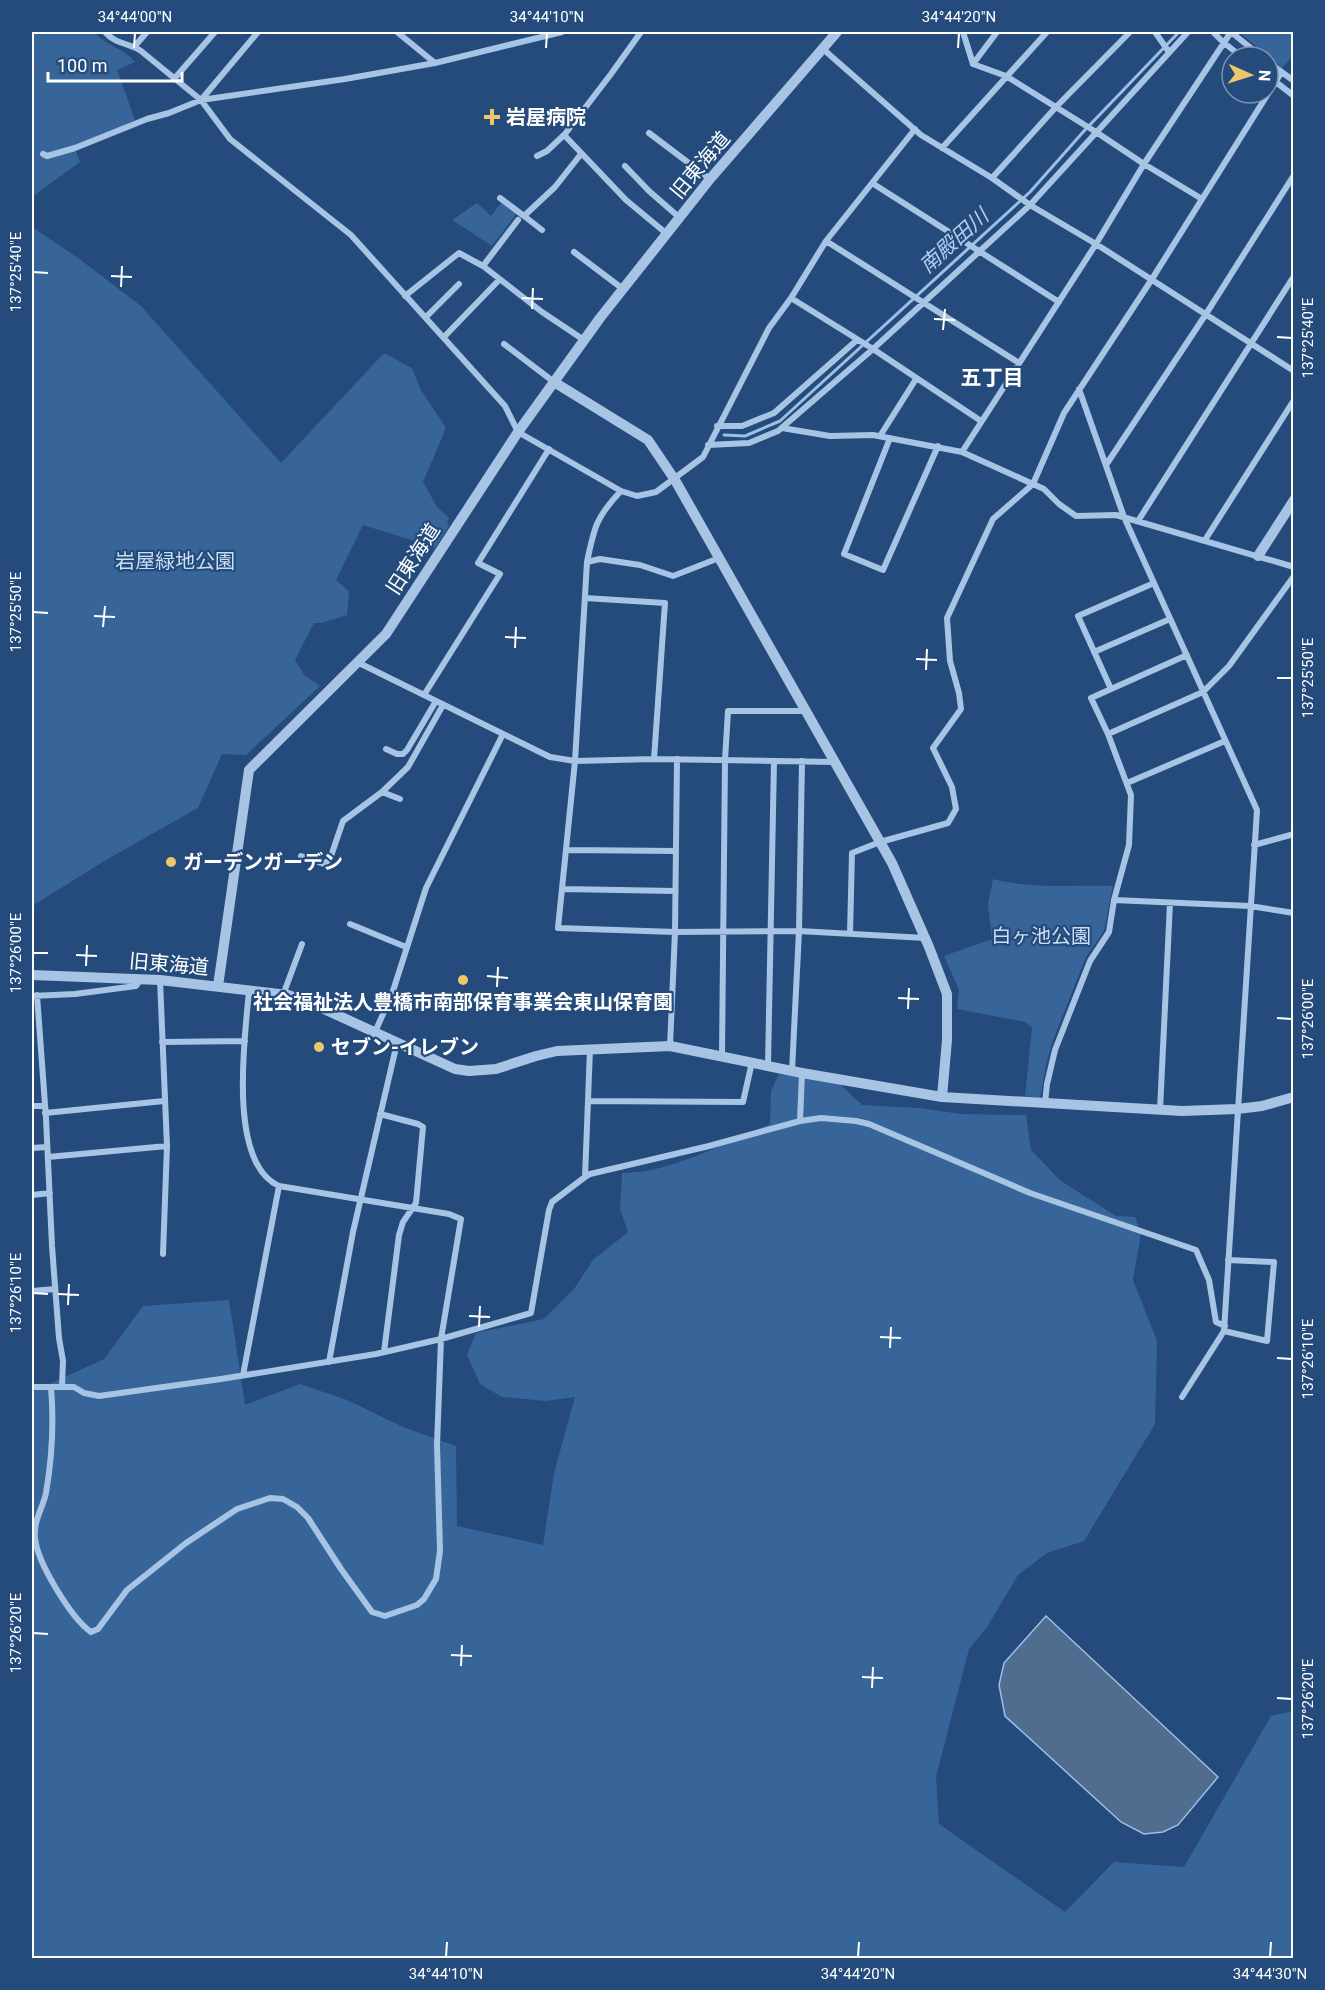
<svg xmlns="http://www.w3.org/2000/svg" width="1325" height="1990" font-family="Roboto,'Noto Sans JP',sans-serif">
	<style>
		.green { fill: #376599 }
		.water { fill: #506d90; stroke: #9bbfe6; stroke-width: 1.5 }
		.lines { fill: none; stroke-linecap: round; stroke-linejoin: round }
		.stream { stroke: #9bbfe6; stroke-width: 3 }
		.minor { stroke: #a7c4e5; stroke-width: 6 }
		.tertiary { stroke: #a7c4e5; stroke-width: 10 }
		.ticks { fill: none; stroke: #fff; stroke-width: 2 }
		.poi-dot { fill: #efc76b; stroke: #244b7b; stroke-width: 2 }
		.labels { text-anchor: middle; stroke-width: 4.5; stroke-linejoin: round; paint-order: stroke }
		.poi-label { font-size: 20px; font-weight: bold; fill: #fff; stroke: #244b7b; text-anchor: start }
		.street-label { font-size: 20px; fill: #fff; stroke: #244b7b }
		.park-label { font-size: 20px; fill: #cadef4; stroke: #244b7b }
		.water-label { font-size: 21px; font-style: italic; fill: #b2ceed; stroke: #244b7b }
		.neighbourhood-label { font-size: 21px; font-weight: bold; fill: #fff; stroke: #244b7b }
		.neatline { fill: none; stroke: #fff; stroke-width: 2 }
		.ticks-label { font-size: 15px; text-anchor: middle; fill: #fff }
	</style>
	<rect width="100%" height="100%" fill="#244b7b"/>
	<path class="green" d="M32 32H94C106 46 124 48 135 62L117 70 135 120 75 148 80 162 32 197Z
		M1239 32H1293V56L1282 68Z
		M502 202 517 213 492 246 452 220 477 203 491 216Z
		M32 227 78 258 141 306 281 463 384 353 412 368 421 390 446 428 423 482 437 507 449 518 447 522 449 526 435 548 431 547 430 549 418 542 363 525 336 580 349 591 347 615 321 623H314L295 660 304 675 320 686 246 755 222 754 198 808 106 860 32 906Z
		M993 879C1032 889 1073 885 1113 886L1104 931 1086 957 1053 1040 1047 1061 1040 1098 1025 1096 1032 1027 1025 1022 957 1009 959 990 944 956 992 939 988 905Z
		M779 1074 839 1083 862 1105 919 1108 961 1114 1026 1115 1031 1150 1061 1181 1116 1216 1135 1217 1141 1233 1133 1280 1157 1341 1155 1424 1084 1541 1047 1553 1018 1575 987 1627 969 1649 936 1777 939 1824 1065 1912 1114 1862 1184 1867 1271 1716 1293 1711V1958H32V1392L104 1359 143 1306 229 1300 245 1405 300 1384 347 1400 403 1427 456 1446 457 1526 543 1545 554 1473 575 1397 546 1401 502 1397 480 1384 467 1355 476 1333 544 1319 574 1289 593 1260 628 1232 620 1209 622 1173C668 1174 728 1142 770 1124L771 1091Z"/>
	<path class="water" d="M1046 1616 1218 1777 1178 1825 1163 1832 1144 1834 1121 1822 1005 1716 999 1685 1004 1663Z"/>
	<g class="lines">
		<path class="stream" d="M724 435 745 436 780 421 1030 192 1084 131 1179 32"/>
		<path class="minor" d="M105 32C115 44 129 43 141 51L201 100 230 139 351 235 505 406 518 432 621 491 637 496 656 492 703 457 769 328 791 298 826 241 915 129
			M397 32 435 63
			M641 32 611 74 565 134 566 137 626 200 667 234
			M963 32 973 64 1006 76 1096 132 1144 164 1202 199
			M1155 32 1169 52
			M1213 32 1223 42 1242 57
			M1231 32 1262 57
			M134 47 147 32
			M823 49 921 135 992 178 1030 205 1096 244 1294 371
			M1268 62 1294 81
			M973 64 997 32
			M1268 76 1294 96
			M174 79 215 32
			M201 100 258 32
			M649 133 710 179
			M942 148 1047 32
			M43 154 47 156 75 148 147 119 169 113 201 100 345 79 435 63 562 32
			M537 156 547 151 565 134
			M625 166 649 191 680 218
			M992 178 1056 107 1130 32
			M872 183 1059 302
			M500 198 524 216
			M518 220 483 266 542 312 584 340
			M542 230 524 216 555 187 581 154
			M826 241 1019 363
			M574 252 623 289
			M405 296 459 253 483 266
			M791 298 873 349 981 421
			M426 317 459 284
			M444 337 499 280
			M504 344 554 382
			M1079 389 1124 517 1257 810 1224 1331 1182 1397
			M717 426H742L774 413 857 340
			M782 428 830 436 873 435 962 452 1044 489 1059 504 1076 516 1116 515 1294 567
			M880 436 916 379
			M890 438 844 554 883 570 938 446
			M708 445 749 443 778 431 873 349 1030 205 1188 32
			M962 452 1096 244 1144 164 1231 32
			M1106 465 1206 314 1294 175
			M1138 521 1294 276
			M1205 540 1294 400
			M719 558 673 576 640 565 600 559 587 562 575 761 558 928 675 932 799 931 925 938
			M587 562C594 528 596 517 621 491
			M585 598 665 603 654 759
			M1094 652 1170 619
			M357 662 550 757 575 761 654 759 834 762
			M1111 689 1078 616 1154 583
			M424 695 500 574 478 563 549 449
			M1108 734 1203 692 1229 666 1294 576
			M386 749 397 754H403L407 750 436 701
			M1127 783 1225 741
			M382 792 400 799
			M1254 845 1294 834
			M567 850 676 851
			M301 856 324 864 330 859 343 821 382 792 408 767 443 705
			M563 889 675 891
			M1114 900 1250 906 1294 913
			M350 924 406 947
			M850 934 852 853 880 842 948 823 956 809 952 787 933 748 961 709 959 693 950 661 947 618 993 519 1033 484 1064 413 1152 279 1281 73
			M160 980 167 1146 163 1254
			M37 995 46 1118 52 1246 59 1338 63 1361 62 1387
			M283 995 302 944
			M32 996 75 994 136 986 141 979
			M375 1032 392 994 426 888 503 734
			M162 1042 245 1041
			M670 1046 675 932 677 759
			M722 1055 725 760 728 711H806
			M768 1065 774 761
			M792 1071 799 931 802 761
			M588 1101 743 1102 752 1062
			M1045 1103 1047 1084 1055 1050 1090 961 1109 932 1114 900 1129 845 1131 795 1108 734 1091 698 1187 655
			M32 1106H44
			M1160 1110 1170 903
			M45 1113 164 1101
			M380 1114 418 1124 423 1127 416 1203 403 1222 399 1235 384 1352
			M800 1121 802 1073
			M32 1148 47 1147
			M48 1157 167 1146
			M585 1177 590 1049
			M32 1195 50 1193
			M32 1291 55 1289
			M1224 1331 1267 1341 1274 1262 1228 1260
			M329 1362 353 1232 397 1043
			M243 1375 279 1186
			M32 1387H74L84 1393 99 1396 221 1379 376 1354 441 1339 531 1313 549 1210 552 1202 585 1177 590 1174 709 1146 800 1121 821 1118 856 1121 869 1124 1030 1193 1196 1250 1209 1280 1216 1322 1225 1326
			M51 1387C54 1422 52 1458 46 1493 43 1508 33 1521 35 1538 37 1562 71 1618 91 1632L98 1629 127 1590 186 1543 237 1509 270 1498 283 1499 297 1507 308 1518 341 1569 372 1612 385 1616 417 1605 424 1599 436 1579 440 1551 437 1445 441 1339 461 1219 449 1214 279 1186C227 1163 245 1036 249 991"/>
		<path class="tertiary" d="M554 382 648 440 675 480 892 863 929 947 947 994V1040L942 1097
			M1258 556 1294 500
			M32 975 160 980 288 995 313 1004 455 1069 469 1071 496 1069 536 1056 557 1051 670 1046 802 1073 942 1097 1182 1111 1237 1109 1262 1106 1294 1097
			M218 986 249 770 386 634 518 432 600 318 710 179 837 32"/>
	</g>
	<path class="ticks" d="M134 48 135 33M546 48 547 33M958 48 959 33M33 272 48 273M111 276 132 277M121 287 122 266M522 298 543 299M532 309 533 288M934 319 955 320M943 330 945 309M1277 337 1292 338M33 612 48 613M94 616 115 617M103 627 105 606M505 637 526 638M515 648 516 627M916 659 937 660M926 670 927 649M1277 678H1292M33 953H48M76 955 97 956M86 966 87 945M487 976 508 978M497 987 498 967M898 998 919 999M908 1009 909 988M1277 1018 1292 1019M33 1293 48 1294M58 1294 79 1295M68 1305 69 1284M469 1316 490 1317M479 1327 480 1306M880 1337 901 1338M890 1348 891 1327M1277 1358 1292 1359M33 1633 48 1634M451 1655 472 1656M461 1666 462 1645M862 1677 883 1678M872 1688 873 1667M1277 1698 1292 1699M446 1957 447 1942M858 1957 859 1942M1270 1957 1271 1942"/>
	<g class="poi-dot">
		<path d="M489 108h6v6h6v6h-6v6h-6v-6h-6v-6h6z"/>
		<circle cx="171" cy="862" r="6"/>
		<circle cx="463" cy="980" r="6"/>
		<circle cx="319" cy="1047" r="6"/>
	</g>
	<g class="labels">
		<g class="poi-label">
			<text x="506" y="124">岩屋病院</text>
			<text x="183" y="869">ガーデンガーデン</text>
			<text x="463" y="1009" text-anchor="middle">社会福祉法人豊橋市南部保育事業会東山保育園</text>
			<text x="331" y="1054">セブン-イレブン</text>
		</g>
		<g class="street-label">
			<text transform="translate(700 165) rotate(-50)" y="7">旧東海道</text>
			<text transform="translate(413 559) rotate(-57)" y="7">旧東海道</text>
			<text transform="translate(169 964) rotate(5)" y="7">旧東海道</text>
		</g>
		<g class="park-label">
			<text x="175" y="568">岩屋緑地公園</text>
			<text x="1041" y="943">白ヶ池公園</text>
		</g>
		<g class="water-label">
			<text transform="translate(954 241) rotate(-42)" y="7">南殿田川</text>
		</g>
		<g class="neighbourhood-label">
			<text x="992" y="385">五丁目</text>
		</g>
	</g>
	<rect width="1325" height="1990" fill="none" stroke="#244b7b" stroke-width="66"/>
	<g transform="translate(1250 75) rotate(93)"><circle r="28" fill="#244b7b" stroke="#7c93b0" stroke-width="1.5"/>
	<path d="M0-4.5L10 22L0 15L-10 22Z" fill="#efc76b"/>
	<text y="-9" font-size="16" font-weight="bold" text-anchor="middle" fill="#ffffff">N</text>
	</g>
	<path d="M48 72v9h134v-9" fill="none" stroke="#ffffff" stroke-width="3"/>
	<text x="57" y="72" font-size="18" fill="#ffffff" stroke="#244b7b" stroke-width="4.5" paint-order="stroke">100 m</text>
	<rect x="33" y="33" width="1259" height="1924" class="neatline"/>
	<g class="ticks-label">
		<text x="135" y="22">34°44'00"N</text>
		<text x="547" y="22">34°44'10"N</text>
		<text x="959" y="22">34°44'20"N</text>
		<text transform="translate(16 272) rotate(-90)" y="5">137°25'40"E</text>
		<text transform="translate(1308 338) rotate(-90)" y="5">137°25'40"E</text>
		<text transform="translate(16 612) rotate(-90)" y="5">137°25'50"E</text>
		<text transform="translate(1308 678) rotate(-90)" y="5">137°25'50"E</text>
		<text transform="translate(16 953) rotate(-90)" y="5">137°26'00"E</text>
		<text transform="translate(1308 1019) rotate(-90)" y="5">137°26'00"E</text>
		<text transform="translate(16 1293) rotate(-90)" y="5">137°26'10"E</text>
		<text transform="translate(1308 1359) rotate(-90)" y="5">137°26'10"E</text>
		<text transform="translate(16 1633) rotate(-90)" y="5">137°26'20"E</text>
		<text transform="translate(1308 1699) rotate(-90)" y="5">137°26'20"E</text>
		<text x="446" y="1979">34°44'10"N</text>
		<text x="858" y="1979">34°44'20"N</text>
		<text x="1270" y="1979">34°44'30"N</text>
	</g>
</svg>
